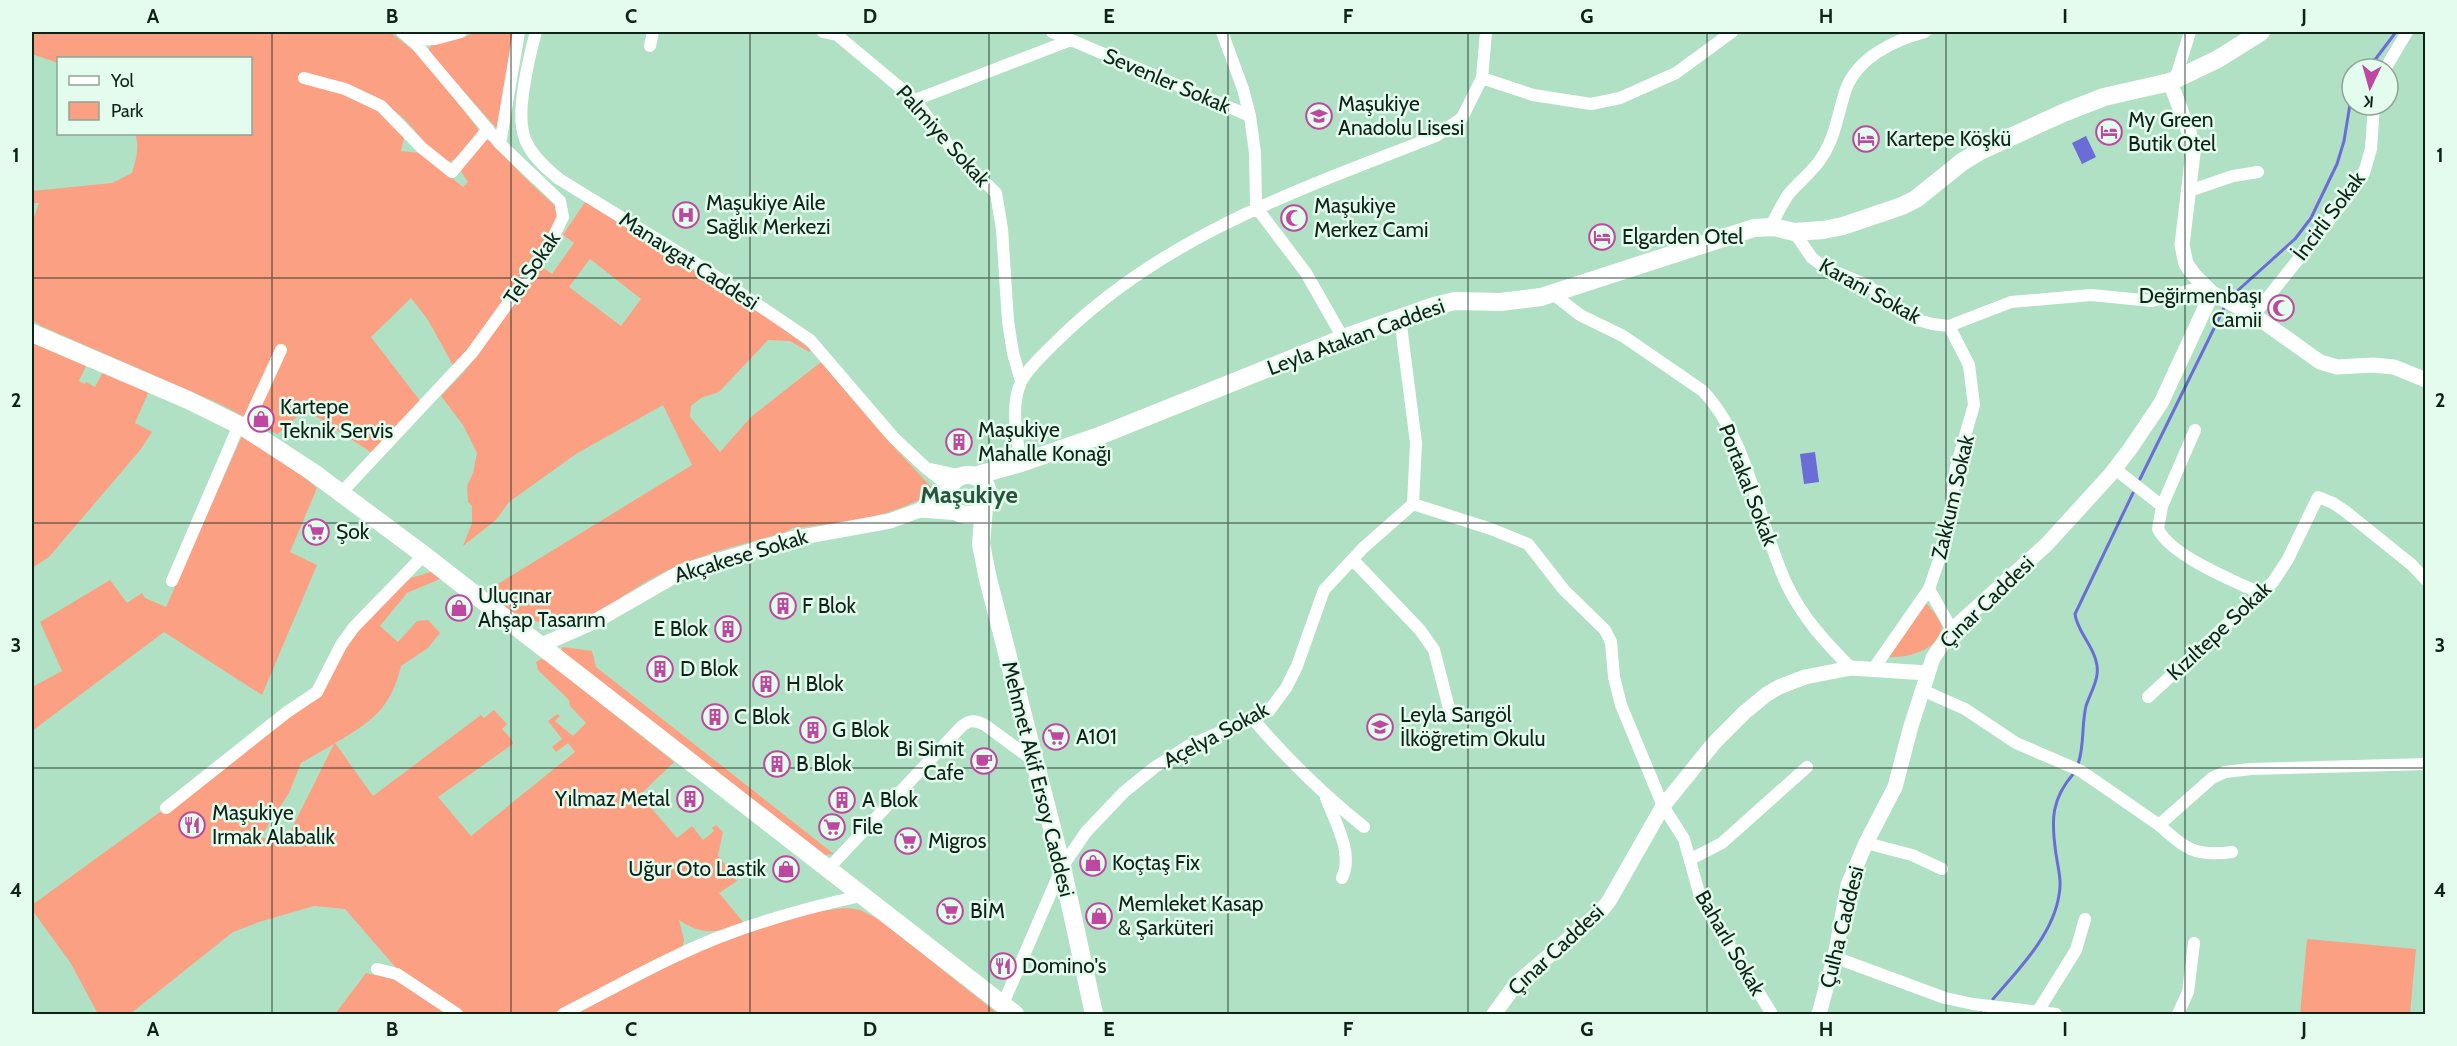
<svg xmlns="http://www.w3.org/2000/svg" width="2457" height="1046" font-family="Cabin,sans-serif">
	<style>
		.green { fill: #fba082; fill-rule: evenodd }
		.water { fill: #6b6dd6 }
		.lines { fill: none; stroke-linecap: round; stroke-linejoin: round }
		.stream { stroke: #6b6dd6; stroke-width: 3 }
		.minor { stroke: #fff; stroke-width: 12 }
		.tertiary { stroke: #fff; stroke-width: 15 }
		.primary { stroke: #fff; stroke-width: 18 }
		.grid { fill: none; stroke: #0f2218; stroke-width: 1.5; stroke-opacity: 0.55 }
		.labels { text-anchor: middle; stroke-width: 5; stroke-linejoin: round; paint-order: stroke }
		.street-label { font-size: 21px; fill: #0f2218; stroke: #e3fced }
		.poi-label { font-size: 21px; fill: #0f2218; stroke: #e3fced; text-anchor: start }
		.quarter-label { font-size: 24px; font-weight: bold; fill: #27543d; stroke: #e3fced }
		.neatline { fill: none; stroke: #0f2218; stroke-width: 2 }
		.grid-label { font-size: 20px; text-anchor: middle; font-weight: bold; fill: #0f2218 }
	</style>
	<rect width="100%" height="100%" fill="#b1e1c5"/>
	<path class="green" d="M32 32H390L414 51 450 92 478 129V133L456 158 450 162C425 152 414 122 391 109 380 102 363 100 351 97L376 107 404 138 401 151 421 153 463 187 468 182 460 170 485 139 491 142 521 174 555 206 559 221 518 282 454 367 428 320 411 298 371 337 421 402 372 453 319 418 301 411 290 425 277 434 220 404 41 326 32 320V223L39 203H32V191L112 183 132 173C136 160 140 146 135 134H250V58H58V63L32 54Z
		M475 32H513L499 131 428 51 431 45 467 36Z
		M585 202 768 317 811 350 809 352 790 341 768 340 719 392 701 398 691 406 690 417 720 452 751 417 821 362 881 433 935 491C886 520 848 522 793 528L783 533C747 543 711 551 677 566 594 602 577 661 483 593L692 465 663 405 576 454 509 502 496 520 463 546 472 523V506L468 502 467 486 473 473 477 453 463 425 441 396 464 372 542 267 552 274 574 243 563 235ZM590 259 641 299 621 326 569 287Z
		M32 343 86 366 79 381 85 384 86 382 95 387 103 372 149 391 135 423 152 432 141 449 49 557 32 568Z
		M242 436 292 468 317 488 290 552 317 565 262 695 164 632 32 731V687L62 671 40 622 110 580 127 603 142 593 145 598 166 607Z
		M431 572 440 579 407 593 380 626 398 642 417 621 428 620 440 633 428 648 401 666C391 708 372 722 335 743L373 796 481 715 484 718 494 710 507 724 502 729 512 740 513 744 438 797 471 836 575 752 568 743 556 752 552 747 562 739 548 721 557 714 560 716 555 721 573 736 586 723 570 706 569 700 538 670 536 662 541 659 547 661 674 762 640 795 677 838 692 826 703 840 714 831 712 828 716 825 723 832 718 855 737 881 719 893 744 923C716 932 705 937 679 920L684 940 682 948 553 1014H466L397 969 345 909 314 906 259 922 233 932 130 1014H98L70 962 32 910V905L317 698 345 644 394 590 411 578ZM334 744 287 838H260L289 793 301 763Z
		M1926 603 1936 615 1942 626C1940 650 1908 658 1889 657Z
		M563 647 592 651 596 667 834 854 825 855 573 661 561 650Z
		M848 908 860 910 880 920 998 1014H573C654 975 758 913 848 908Z
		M2307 939 2416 949 2410 1014H2300Z
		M366 973 393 979 449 1014H335Z"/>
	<path class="water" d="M2086 136 2096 157 2082 164 2072 143Z
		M1815 452 1819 482 1804 484 1800 454Z"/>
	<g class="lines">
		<path class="stream" d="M2368 69 2396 32
			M2235 293 2295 239 2311 218 2337 164 2344 141 2352 92
			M2140 479 2225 306
			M2077 767C2085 748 2081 727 2086 706 2091 691 2101 677 2096 661 2092 644 2077 631 2075 614L2133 493
			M1993 999C2018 970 2053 935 2059 895 2062 881 2058 868 2056 854 2051 820 2051 799 2074 773
			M1979 1014 1981 1013"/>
		<path class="minor" d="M536 32C531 49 527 68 524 86 517 133 522 149 559 179L699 265 810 340 894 438 926 468 950 487
			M823 32 837 35 915 100 952 150 996 193 1002 229 1008 321 1013 353 1021 381
			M1052 32 1071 40
			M1222 32 1243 89 1250 116 1255 153 1256 207 1306 273 1343 338
			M412 40 435 39 461 32
			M650 46 653 32
			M2385 69 2407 32
			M304 78 345 89 381 106 422 148 452 172 488 129
			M1482 78 1533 95 1591 104 1620 98 1676 73 1732 32
			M2175 80 2190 32
			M915 100 1071 40 1250 116
			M500 144 519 32
			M2189 191 2233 176 2258 172
			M1770 227C1776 217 1781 205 1788 195 1798 182 1813 172 1822 157 1836 136 1838 112 1846 89 1858 57 1895 40 1925 32
			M1794 232 1812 258 1824 267 1867 285 1911 318 1932 324 1949 326 2011 302 2091 295 2152 301 2205 286
			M1553 294 1580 315 1623 336 1703 391C1750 441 1758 524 1787 585 1803 618 1825 642 1851 668
			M2254 315 2347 198 2364 173 2371 149 2374 105
			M1400 318 1416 443 1413 504
			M1949 326 1969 365 1974 405 1956 467 1947 537 1929 589 1952 630
			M245 428 281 350
			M1021 463C1017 439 1010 405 1021 382 1028 367 1052 346 1064 334 1171 232 1302 189 1436 136L1462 118 1482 78 1486 32
			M930 469 963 476
			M2115 469 2162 506 2195 430
			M341 493 472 353 549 246 563 217 560 201 500 144 416 44 402 32
			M1413 504 1491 529 1528 544 1564 590 1605 630 1611 642 1614 677 1621 705 1663 806 1684 839 1701 900 1772 1014
			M2162 506 2158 529C2171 556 2234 581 2262 594
			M1353 560 1420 630 1434 650 1451 716
			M172 581 239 425
			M1874 668 1929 589
			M1922 690 1965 709 2016 743 2081 771 2159 825 2212 778 2225 772 2251 769 2426 764
			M2148 697 2273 582 2288 559 2318 497 2333 503 2345 511 2412 565 2426 580
			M1253 719C1287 759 1323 794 1364 827
			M1326 798C1335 822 1354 853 1342 878
			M166 808 287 712 317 692 341 645 354 627 424 555
			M2159 825C2186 849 2195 857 2232 852
			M1866 843 1912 855 1942 869
			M1691 859 1722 843 1807 767
			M828 869 959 729C968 720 973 719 985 725L1034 761
			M1834 957 1945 998 1973 1004 2056 1014
			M377 969 397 974 457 1014
			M1003 1004 1062 867 1086 832 1124 792 1155 767 1188 746 1269 711 1286 688 1297 666 1324 590 1363 548 1413 504
			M2038 1011 2076 950 2085 919
			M563 1014C618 986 674 953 733 932 775 917 818 905 861 896
			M2178 1014 2188 992 2194 943"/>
		<path class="tertiary" d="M2170 82 2189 132 2193 153 2182 245 2186 264 2194 275 2212 293 2254 315 2320 362 2337 367 2373 365 2394 367 2426 380
			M920 510 960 513
			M539 646 594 622 683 571 791 539 890 521 920 510 949 490
			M1494 1014 1516 984 1601 911 1609 901 1663 806 1714 743 1745 712 1767 694 1779 687 1805 677 1851 668 1927 673
			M1819 1014 1836 951 1848 885 1866 843 1895 787 1911 726 1933 658 1952 630 2047 544 2110 475 2130 449 2161 403 2212 293"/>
		<path class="primary" d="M32 333 188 400 245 428 314 473 424 555 1015 1014
			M948 495a20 20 0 1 1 40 0a20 20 0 1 1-40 0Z
			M974 476 1021 463 1099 436 1346 337 1434 306 1455 301 1500 302 1541 297 1754 228 1774 227 1794 232 1823 230 1843 226 1902 206 1916 199 1962 162 1980 151 2063 113 2104 97 2170 82 2218 59 2261 32
			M984 507 981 544 988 579 1062 867 1094 1014"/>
	</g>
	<path class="grid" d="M272 32V1014M511 32V1014M750 32V1014M989 32V1014M1228 32V1014M1468 32V1014M1707 32V1014M1946 32V1014M2185 32V1014M32 278H2426M32 523H2426M32 768H2426"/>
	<defs>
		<g id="school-ring" transform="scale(1.35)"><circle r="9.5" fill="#e3fced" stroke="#be489f" stroke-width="1.5"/><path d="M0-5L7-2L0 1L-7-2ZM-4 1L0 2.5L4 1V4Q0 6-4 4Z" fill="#be489f"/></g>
		<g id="hotel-ring" transform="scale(1.35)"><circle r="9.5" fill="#e3fced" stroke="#be489f" stroke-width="1.5"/><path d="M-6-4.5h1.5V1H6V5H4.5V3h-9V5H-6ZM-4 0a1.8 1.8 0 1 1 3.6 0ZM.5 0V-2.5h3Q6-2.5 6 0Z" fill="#be489f"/></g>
		<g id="hospital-ring" transform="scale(1.35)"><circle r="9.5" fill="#e3fced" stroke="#be489f" stroke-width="1.5"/><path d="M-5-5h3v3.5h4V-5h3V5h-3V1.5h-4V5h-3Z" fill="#be489f"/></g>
		<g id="mosque-ring" transform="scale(1.35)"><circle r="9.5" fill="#e3fced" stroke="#be489f" stroke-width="1.5"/><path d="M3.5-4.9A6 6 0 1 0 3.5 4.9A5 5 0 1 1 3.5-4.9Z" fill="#be489f"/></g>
		<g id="shop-ring" transform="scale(1.35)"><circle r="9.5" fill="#e3fced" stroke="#be489f" stroke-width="1.5"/><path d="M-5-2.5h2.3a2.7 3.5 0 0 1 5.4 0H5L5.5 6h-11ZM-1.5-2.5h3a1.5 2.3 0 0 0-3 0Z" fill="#be489f"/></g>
		<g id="building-ring" transform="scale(1.35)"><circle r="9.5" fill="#e3fced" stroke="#be489f" stroke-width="1.5"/><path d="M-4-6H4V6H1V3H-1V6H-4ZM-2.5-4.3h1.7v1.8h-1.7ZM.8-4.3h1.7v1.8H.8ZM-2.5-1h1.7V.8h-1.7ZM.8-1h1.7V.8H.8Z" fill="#be489f"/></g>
		<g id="supermarket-ring" transform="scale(1.35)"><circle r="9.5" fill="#e3fced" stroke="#be489f" stroke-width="1.5"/><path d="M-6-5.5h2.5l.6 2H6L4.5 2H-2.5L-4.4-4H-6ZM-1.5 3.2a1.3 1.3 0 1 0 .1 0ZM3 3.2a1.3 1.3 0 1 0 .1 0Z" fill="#be489f"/></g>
		<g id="cafe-ring" transform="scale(1.35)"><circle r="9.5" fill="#e3fced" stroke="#be489f" stroke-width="1.5"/><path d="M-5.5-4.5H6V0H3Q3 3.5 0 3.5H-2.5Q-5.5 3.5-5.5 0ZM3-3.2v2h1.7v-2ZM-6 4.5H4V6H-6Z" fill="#be489f"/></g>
		<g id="restaurant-ring" transform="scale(1.35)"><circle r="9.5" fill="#e3fced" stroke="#be489f" stroke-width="1.5"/><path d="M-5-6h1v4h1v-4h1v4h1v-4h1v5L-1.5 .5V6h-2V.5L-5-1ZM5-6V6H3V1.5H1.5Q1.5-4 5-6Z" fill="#be489f"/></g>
	</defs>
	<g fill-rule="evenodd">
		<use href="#school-ring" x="1319" y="116"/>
		<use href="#hotel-ring" x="2109" y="132"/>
		<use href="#hotel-ring" x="1866" y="139"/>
		<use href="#hospital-ring" x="686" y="215"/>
		<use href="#mosque-ring" x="1294" y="218"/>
		<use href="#hotel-ring" x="1602" y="237"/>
		<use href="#mosque-ring" x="2281" y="308"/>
		<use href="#shop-ring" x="261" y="419"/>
		<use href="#building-ring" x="959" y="442"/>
		<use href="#supermarket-ring" x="316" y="532"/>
		<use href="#building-ring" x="783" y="606"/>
		<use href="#shop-ring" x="459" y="608"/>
		<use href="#building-ring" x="728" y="629"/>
		<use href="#building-ring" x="660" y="669"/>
		<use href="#building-ring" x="766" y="684"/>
		<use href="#building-ring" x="715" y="717"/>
		<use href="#school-ring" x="1380" y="727"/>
		<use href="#building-ring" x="813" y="730"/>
		<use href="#supermarket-ring" x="1056" y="737"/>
		<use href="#cafe-ring" x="984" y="761"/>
		<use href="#building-ring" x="777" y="764"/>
		<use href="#building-ring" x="690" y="799"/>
		<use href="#building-ring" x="842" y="800"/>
		<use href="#restaurant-ring" x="192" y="825"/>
		<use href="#supermarket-ring" x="832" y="827"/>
		<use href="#supermarket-ring" x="908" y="841"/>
		<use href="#shop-ring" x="1093" y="863"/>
		<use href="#shop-ring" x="786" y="869"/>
		<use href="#supermarket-ring" x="950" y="911"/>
		<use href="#shop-ring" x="1099" y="916"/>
		<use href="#restaurant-ring" x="1003" y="966"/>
	</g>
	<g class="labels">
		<g class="street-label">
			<text transform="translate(1167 81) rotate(23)" y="7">Sevenler Sokak</text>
			<text transform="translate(943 136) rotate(48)" y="7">Palmiye Sokak</text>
			<text transform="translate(2329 216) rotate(-53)" y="7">İncirli Sokak</text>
			<text transform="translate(689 261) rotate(33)" y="7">Manavgat Caddesi</text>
			<text transform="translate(532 268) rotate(-56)" y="7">Tel Sokak</text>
			<text transform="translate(1870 291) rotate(29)" y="7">Karani Sokak</text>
			<text transform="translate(1356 337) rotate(-20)" y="7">Leyla Atakan Caddesi</text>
			<text transform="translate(1748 485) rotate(69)" y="7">Portakal Sokak</text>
			<text transform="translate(1953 497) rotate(-77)" y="7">Zakkum Sokak</text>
			<text transform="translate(741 556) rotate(-17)" y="7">Akçakese Sokak</text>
			<text transform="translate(1987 602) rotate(-44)" y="7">Çınar Caddesi</text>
			<text transform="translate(2219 631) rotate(-43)" y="7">Kızıltepe Sokak</text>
			<text transform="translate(1216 735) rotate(-28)" y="7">Açelya Sokak</text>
			<text transform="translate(1038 779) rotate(76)" y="7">Mehmet Akif Ersoy Caddesi</text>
			<text transform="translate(1842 927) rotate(-76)" y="7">Çulha Caddesi</text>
			<text transform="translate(1730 943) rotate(60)" y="7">Baharlı Sokak</text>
			<text transform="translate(1556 950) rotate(-43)" y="7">Çınar Caddesi</text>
		</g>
		<g class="poi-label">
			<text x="1338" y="111">Maşukiye<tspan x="1338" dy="24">Anadolu Lisesi</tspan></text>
			<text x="2128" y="127">My Green<tspan x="2128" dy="24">Butik Otel</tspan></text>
			<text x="1886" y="146">Kartepe Köşkü</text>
			<text x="706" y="210">Maşukiye Aile<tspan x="706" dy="24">Sağlık Merkezi</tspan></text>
			<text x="1314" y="213">Maşukiye<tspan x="1314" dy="24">Merkez Cami</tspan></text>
			<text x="1622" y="244">Elgarden Otel</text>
			<text x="2262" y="303" text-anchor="end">Değirmenbaşı<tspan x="2262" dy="24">Camii</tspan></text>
			<text x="280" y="414">Kartepe<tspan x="280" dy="24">Teknik Servis</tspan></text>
			<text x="978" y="437">Maşukiye<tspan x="978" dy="24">Mahalle Konağı</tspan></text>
			<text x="336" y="539">Şok</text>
			<text x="478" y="603">Uluçınar<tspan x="478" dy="24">Ahşap Tasarım</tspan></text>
			<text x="802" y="613">F Blok</text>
			<text x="708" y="636" text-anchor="end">E Blok</text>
			<text x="680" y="676">D Blok</text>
			<text x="786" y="691">H Blok</text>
			<text x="1400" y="722">Leyla Sarıgöl<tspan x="1400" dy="24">İlköğretim Okulu</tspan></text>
			<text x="734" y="724">C Blok</text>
			<text x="832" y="737">G Blok</text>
			<text x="1076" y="744">A101</text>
			<text x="964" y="756" text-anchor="end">Bi Simit<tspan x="964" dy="24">Cafe</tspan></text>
			<text x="796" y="771">B Blok</text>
			<text x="670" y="806" text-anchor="end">Yılmaz Metal</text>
			<text x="862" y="807">A Blok</text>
			<text x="212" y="820">Maşukiye<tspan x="212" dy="24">Irmak Alabalık</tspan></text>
			<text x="852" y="834">File</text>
			<text x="928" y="848">Migros</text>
			<text x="1112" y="870">Koçtaş Fix</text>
			<text x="766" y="876" text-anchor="end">Uğur Oto Lastik</text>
			<text x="1118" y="911">Memleket Kasap<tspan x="1118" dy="24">&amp; Şarküteri</tspan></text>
			<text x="970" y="918">BİM</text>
			<text x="1022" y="973">Domino's</text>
		</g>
		<g class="quarter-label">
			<text x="969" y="503">Maşukiye</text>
		</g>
	</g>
	<rect width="2457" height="1046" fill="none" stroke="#e3fced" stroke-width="66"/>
	<rect x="57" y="57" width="195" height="78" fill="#e3fced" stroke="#8ea598" stroke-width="1.5"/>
	<rect x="69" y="76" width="30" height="9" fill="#ffffff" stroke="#8ea598" stroke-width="1.5"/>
	<text x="111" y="87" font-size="18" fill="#0f2218">Yol</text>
	<rect x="69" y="102" width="30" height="18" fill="#fba082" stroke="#8ea598" stroke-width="1.5"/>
	<text x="111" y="117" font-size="18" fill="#0f2218">Park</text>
	<g transform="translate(2370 87) rotate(185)"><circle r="28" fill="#e3fced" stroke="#8ea598" stroke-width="1.5"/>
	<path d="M0-4.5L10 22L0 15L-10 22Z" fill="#be489f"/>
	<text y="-9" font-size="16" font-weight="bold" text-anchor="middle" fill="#0f2218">K</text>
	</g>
	<rect x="33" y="33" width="2391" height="980" class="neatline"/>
	<g class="grid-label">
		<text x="153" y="23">A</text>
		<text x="392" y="23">B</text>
		<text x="631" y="23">C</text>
		<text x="870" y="23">D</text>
		<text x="1109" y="23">E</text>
		<text x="1348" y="23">F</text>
		<text x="1587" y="23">G</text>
		<text x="1826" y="23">H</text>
		<text x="2065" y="23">I</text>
		<text x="2304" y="23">J</text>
		<text x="16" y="162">1</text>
		<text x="2440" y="162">1</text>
		<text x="16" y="407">2</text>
		<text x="2440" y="407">2</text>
		<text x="16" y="652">3</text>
		<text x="2440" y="652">3</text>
		<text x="16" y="897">4</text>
		<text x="2440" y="897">4</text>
		<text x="153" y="1036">A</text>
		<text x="392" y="1036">B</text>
		<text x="631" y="1036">C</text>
		<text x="870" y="1036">D</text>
		<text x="1109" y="1036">E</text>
		<text x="1348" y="1036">F</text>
		<text x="1587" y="1036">G</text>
		<text x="1826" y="1036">H</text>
		<text x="2065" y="1036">I</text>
		<text x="2304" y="1036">J</text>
	</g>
</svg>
